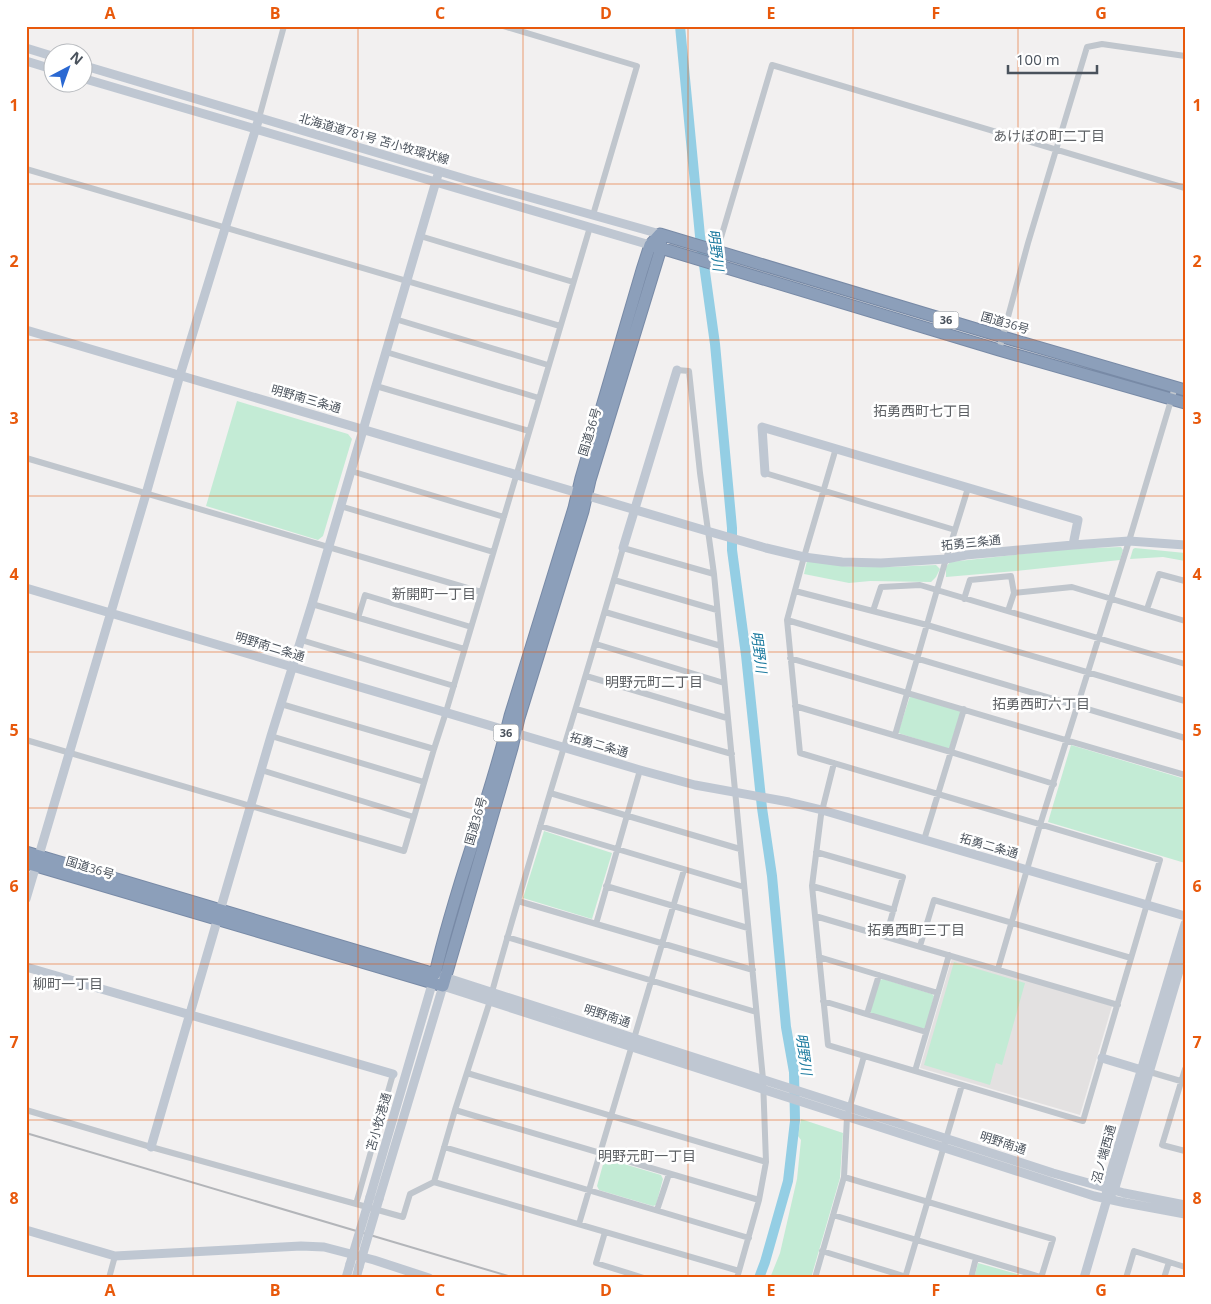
<svg xmlns="http://www.w3.org/2000/svg" width="1211" height="1304" font-family="'Open Sans','Noto Sans JP',sans-serif">
	<style>
		.education { fill: #e3e1e1 }
		.green { fill: #c3ebd5 }
		.lines { fill: none; stroke-linecap: round; stroke-linejoin: round }
		.river { stroke: #94cee4; stroke-width: 10 }
		.highway-casing { stroke: #788aa6; stroke-width: 13 }
		.street { stroke: #c0c6cd; stroke-width: 6 }
		.secondary { stroke: #bfc7d2; stroke-width: 9 }
		.highway { stroke: #8c9fba; stroke-width: 11 }
		.rail { stroke: #b3b5b9; stroke-width: 2 }
		.secondary-bridge { stroke: #bfc7d2; stroke-width: 9 }
		.grid { fill: none; stroke: #e8590c; stroke-width: 1; stroke-opacity: 0.55 }
		.labels { text-anchor: middle; stroke-width: 5; stroke-linejoin: round; paint-order: stroke }
		.shield { fill: #fff; stroke: #80868d; stroke-width: 1 }
		.shield-label { font-size: 11px; font-weight: bold; fill: #4a525c }
		.street-label { font-size: 12px; fill: #4a525c; stroke: #fff }
		.neighbourhood-label { font-size: 14px; fill: #5d6064; stroke: #fff }
		.water-label { font-size: 14px; font-style: italic; fill: #1a799e; stroke: #fff }
		.neatline { fill: none; stroke: #e8590c; stroke-width: 2 }
		.grid-label { font-size: 16px; text-anchor: middle; font-weight: bold; fill: #e8590c }
	</style>
	<rect width="100%" height="100%" fill="#f2f0f0"/>
	<path class="education" d="M952 958 1112 1006 1080 1115 920 1068Z"/>
	<path class="green" d="M237 401 348 434 352 439 323 536 318 540 206 506Z
		M1121 547 1123 550 1120 560 1016 571 946 577V567L950 562 1066 549Z
		M1135 548 1185 553V561L1163 557 1130 559 1133 549Z
		M807 561 851 567H889L936 565 940 569 936 577 931 582 870 581 849 583 804 574Z
		M910 696 961 711 949 749 898 733Z
		M1071 745 1185 779V863L1048 822Z
		M544 831 612 853 592 919 523 898Z
		M954 962 1025 983 1002 1065 996 1063 990 1085 924 1065Z
		M883 979 932 994 934 996 926 1027 923 1029 871 1014 870 1011 880 980Z
		M801 1119 843 1133 840 1178 811 1278H770L780 1253 797 1179 801 1140 798 1136Z
		M607 1159 661 1175 663 1179 656 1205 653 1206 599 1190 597 1186 604 1161Z
		M978 1263 1031 1278H974Z"/>
	<g class="lines">
		<path class="river" d="M680 26 700 236 715 344 732 528V550L746 655 762 808 772 876 786 1027 794 1072 795 1121 788 1181 765 1262 759 1278"/>
		<g class="highway-casing">
			<path id="highway" d="M660 234 1003 337 1185 390
				M654 246 999 350 1185 403
				M26 852 435 974C455 886 489 803 510 716L574 508 581 478 642 270 650 245 660 234
				M26 863 443 986 512 748 519 718 583 511 590 480 661 248 660 234"/>
		</g>
		<path class="street" d="M503 26 637 66 593 215
			M259 118 284 26
			M26 169 560 326
			M420 236 573 282
			M717 251 772 65 1185 188
			M395 319 548 365
			M999 350 1028 243 1087 47 1102 44 1185 56
			M386 352 539 398
			M677 370 689 371 700 473 714 574 763 1079 766 1162 759 1200 737 1278
			M376 386 529 431
			M26 458 481 592
			M351 471 504 517
			M765 473 955 530
			M340 506 493 552
			M614 580 717 610
			M795 591 927 625 1185 701
			M1014 593 1072 587 1185 621
			M964 599 970 580 1011 576 1014 593 1008 611
			M312 604 464 649
			M1147 609 1159 574 1185 581
			M873 611 881 587 920 585 1185 664
			M605 612 721 646
			M358 618 365 595 471 627
			M787 620 1185 738
			M301 640 454 686
			M596 644 724 683
			M790 658C922 697 1053 737 1185 775
			M586 676 727 718
			M281 704 434 749
			M795 706 951 752 1054 784
			M576 709 732 754
			M895 735 946 559 968 488
			M271 736 424 782
			M26 740 404 851 434 749 446 712 590 227
			M834 763 821 815 812 886 828 1045 1083 1121 1160 860C1040 825 920 788 800 753L787 620 804 557 836 448
			M261 770 414 817
			M550 793 740 849
			M540 826 744 887
			M924 840 964 709
			M816 852 903 877 886 936
			M606 886 748 928
			M812 886 894 910
			M518 901 753 970
			M815 916 1118 1005
			M596 924 640 770
			M507 937 756 1012
			M920 946 934 900 1131 958
			M819 957 938 993
			M998 969 1040 825 1129 541 1175 387
			M492 992C533 843 581 696 623 548L714 574
			M823 1001 926 1032
			M867 1014 879 975
			M1185 1069 1162 1145 1185 1151
			M915 1071 949 955
			M1150 1072 1184 1082
			M467 1073 766 1162
			M26 1110 151 1147 403 1217 410 1194 434 1182 739 1271
			M455 1110 759 1200
			M444 1147 749 1238
			M844 1177 1053 1239 1041 1278
			M434 1182 455 1110 490 1001
			M356 1204 393 1074
			M657 1210 669 1174
			M833 1215 1044 1278
			M579 1224 684 870
			M605 1232 596 1263 644 1278
			M822 1251 910 1278
			M109 1278 115 1256
			M815 1278 844 1177 847 1117 864 1056
			M905 1278 962 1085
			M971 1278 976 1258
			M1126 1278 1134 1251 1185 1267
			M1164 1278 1169 1262"/>
		<path class="secondary" d="M26 48 52 56
			M26 61 52 69
			M82 65 472 181 660 234
			M82 78 650 245
			M26 330 707 531 766 548 804 557 842 562 881 563 946 559 966 555 1073 545 1129 541 1185 545
			M765 473 762 427 1078 520 1073 545
			M623 548 677 370
			M26 588 640 770 695 785 789 802 822 810 1185 916
			M26 899 146 494 180 375 259 118
			M26 967 393 1074
			M1102 1058 1145 1071
			M151 1147 271 736 312 604 439 171
			M1110 1195 1114 1191 1185 951
			M370 1197 435 974 1053 1173 1124 1193 1185 1205
			M379 1199 443 986 1094 1196 1126 1203 1185 1214
			M26 1230 115 1256 301 1246 324 1247 374 1260 429 1278
			M346 1278 350 1264
			M356 1278 359 1267
			M1084 1278 1107 1199 1106 1188 1109 1178 1185 924"/>
		<use href="#highway" class="highway"/>
		<path class="rail" d="M26 1133 515 1278"/>
		<path class="secondary-bridge" d="M350 1264 370 1197
			M359 1267 379 1199"/>
	</g>
	<path class="grid" d="M193 26V1278M358 26V1278M523 26V1278M688 26V1278M853 26V1278M1018 26V1278M26 184H1185M26 340H1185M26 496H1185M26 652H1185M26 808H1185M26 964H1185M26 1120H1185"/>
	<g class="labels">
		<g class="shield">
			<rect x="933.5" y="311.5" width="25" height="17" rx="4"/>
			<rect x="493.5" y="724.5" width="25" height="17" rx="4"/>
		</g>
		<g class="shield-label">
			<text x="946" y="324">36</text>
			<text x="506" y="737">36</text>
		</g>
		<g class="street-label">
			<text transform="translate(374 139) rotate(16)" y="4">北海道道781号 苫小牧環状線</text>
			<text transform="translate(1005 323) rotate(16)" y="4">国道36号</text>
			<text transform="translate(306 399) rotate(16)" y="4">明野南三条通</text>
			<text transform="translate(590 432) rotate(-73)" y="4">国道36号</text>
			<text transform="translate(971 543) rotate(-6)" y="4">拓勇三条通</text>
			<text transform="translate(270 647) rotate(17)" y="4">明野南二条通</text>
			<text transform="translate(599 745) rotate(16)" y="4">拓勇二条通</text>
			<text transform="translate(476 821) rotate(-74)" y="4">国道36号</text>
			<text transform="translate(989 846) rotate(16)" y="4">拓勇二条通</text>
			<text transform="translate(90 868) rotate(17)" y="4">国道36号</text>
			<text transform="translate(607 1016) rotate(18)" y="4">明野南通</text>
			<text transform="translate(379 1122) rotate(-74)" y="4">苫小牧港通</text>
			<text transform="translate(1003 1143) rotate(18)" y="4">明野南通</text>
			<text transform="translate(1104 1154) rotate(-75)" y="4">沼ノ端西通</text>
		</g>
		<g class="neighbourhood-label">
			<text x="1049" y="141">あけぼの町二丁目</text>
			<text x="922" y="416">拓勇西町七丁目</text>
			<text x="434" y="599">新開町一丁目</text>
			<text x="654" y="687">明野元町二丁目</text>
			<text x="1041" y="709">拓勇西町六丁目</text>
			<text x="916" y="935">拓勇西町三丁目</text>
			<text x="68" y="989">柳町一丁目</text>
			<text x="647" y="1161">明野元町一丁目</text>
		</g>
		<g class="water-label">
			<text transform="translate(716 250) rotate(83)" y="5">明野川</text>
			<text transform="translate(759 652) rotate(83)" y="5">明野川</text>
			<text transform="translate(804 1054) rotate(82)" y="5">明野川</text>
		</g>
	</g>
	<rect width="1211" height="1304" fill="none" stroke="#ffffff" stroke-width="55"/>
	<g transform="translate(68 68) rotate(41)"><circle r="24" fill="#ffffff" stroke="#b7babe"/>
	<path d="M0-4L9 19L0 12L-9 19Z" fill="#2a68d2"/>
	<text y="-8" font-size="14" font-weight="bold" text-anchor="middle" fill="#4a525c">N</text>
	</g>
	<path d="M1008 65v8h89v-8" fill="none" stroke="#4a525c" stroke-width="2.5"/>
	<text x="1016" y="65" font-size="15" fill="#4a525c" stroke="#ffffff" stroke-width="4" paint-order="stroke">100 m</text>
	<rect x="28" y="28" width="1156" height="1248" class="neatline"/>
	<g class="grid-label">
		<text x="110" y="19">A</text>
		<text x="275" y="19">B</text>
		<text x="440" y="19">C</text>
		<text x="606" y="19">D</text>
		<text x="771" y="19">E</text>
		<text x="936" y="19">F</text>
		<text x="1101" y="19">G</text>
		<text x="14" y="111">1</text>
		<text x="1197" y="111">1</text>
		<text x="14" y="267">2</text>
		<text x="1197" y="267">2</text>
		<text x="14" y="424">3</text>
		<text x="1197" y="424">3</text>
		<text x="14" y="580">4</text>
		<text x="1197" y="580">4</text>
		<text x="14" y="736">5</text>
		<text x="1197" y="736">5</text>
		<text x="14" y="892">6</text>
		<text x="1197" y="892">6</text>
		<text x="14" y="1048">7</text>
		<text x="1197" y="1048">7</text>
		<text x="14" y="1204">8</text>
		<text x="1197" y="1204">8</text>
		<text x="110" y="1296">A</text>
		<text x="275" y="1296">B</text>
		<text x="440" y="1296">C</text>
		<text x="606" y="1296">D</text>
		<text x="771" y="1296">E</text>
		<text x="936" y="1296">F</text>
		<text x="1101" y="1296">G</text>
	</g>
</svg>
